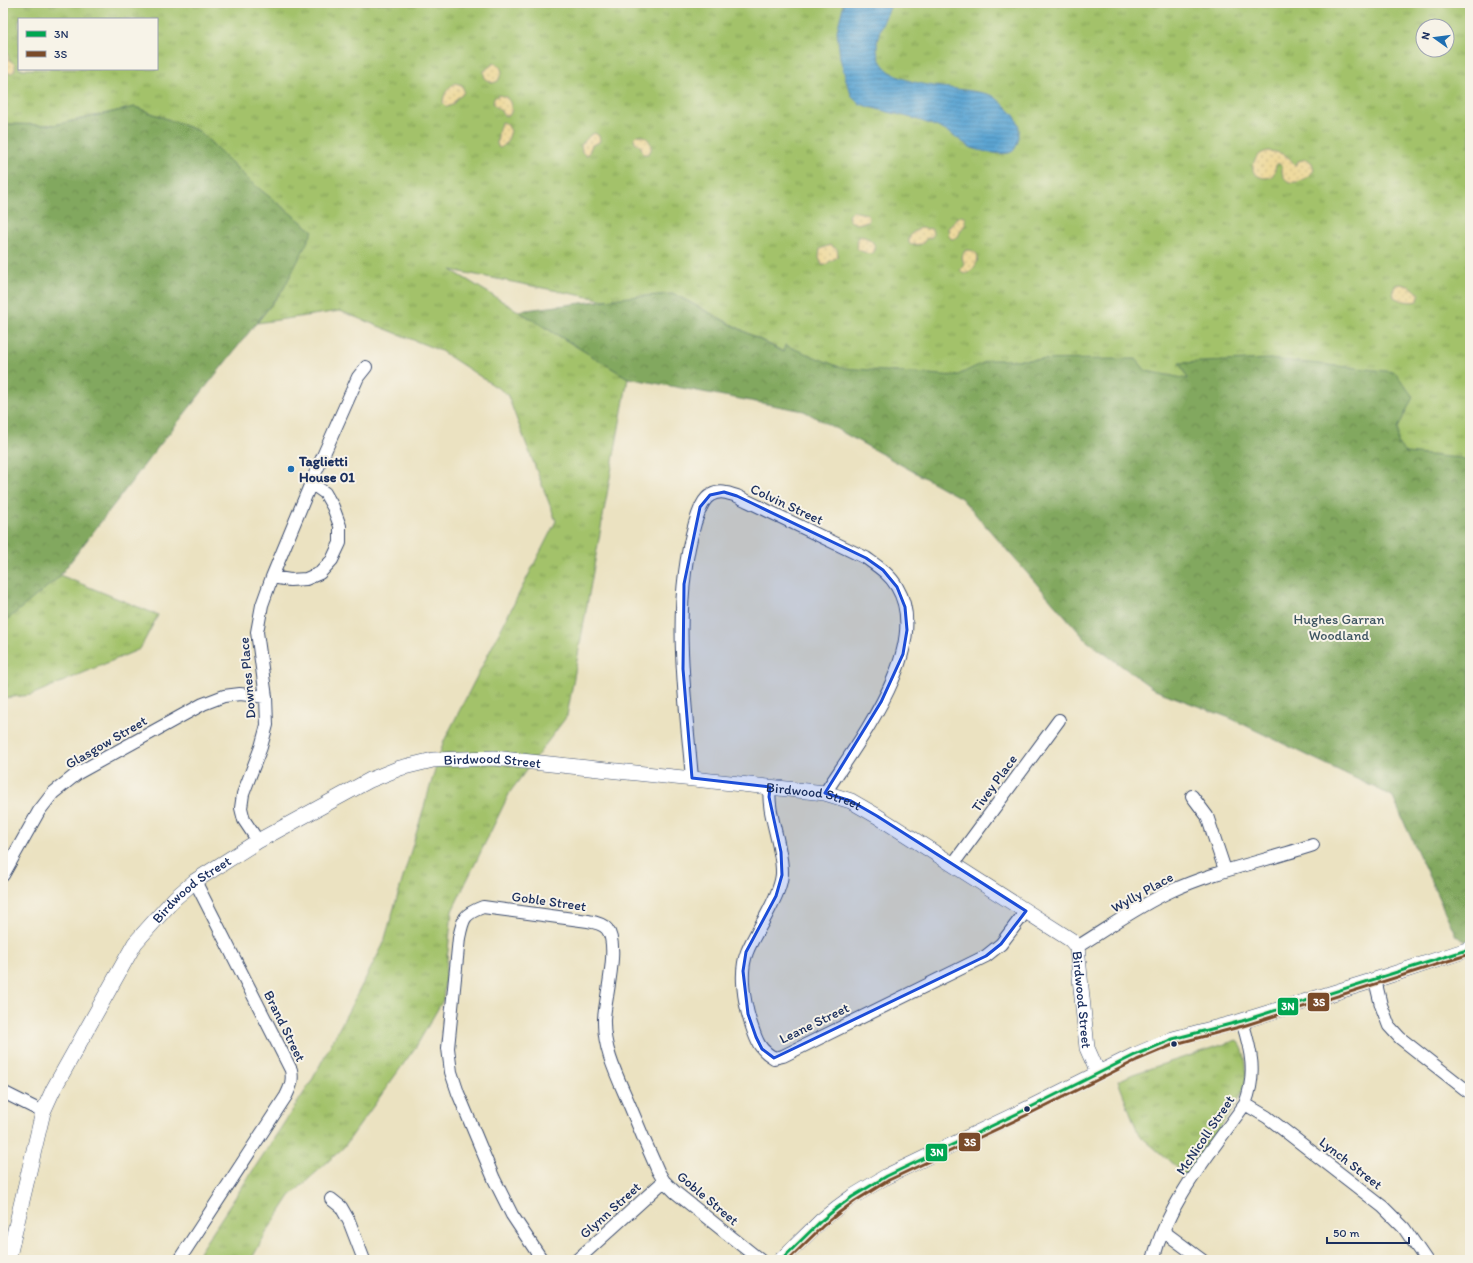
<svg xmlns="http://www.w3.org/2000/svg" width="1473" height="1263" font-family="Itim,sans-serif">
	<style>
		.grass { fill: url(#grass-tufts); stroke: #5f7864; fill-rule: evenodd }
		.forest { fill: url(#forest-crowns); stroke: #4e6c5e }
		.sand { fill: url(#sand-dots); stroke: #84847e }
		.water { fill: url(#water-rules); stroke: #3c6a98 }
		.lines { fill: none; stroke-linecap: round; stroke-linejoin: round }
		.minor-casing { stroke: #3a4a6d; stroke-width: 14 }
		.tertiary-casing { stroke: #3a4a6d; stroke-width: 16 }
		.minor { stroke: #fff; stroke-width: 12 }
		.tertiary { stroke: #fff; stroke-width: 15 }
		.bus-1-casing { stroke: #f7f3e8; stroke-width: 6 }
		.bus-2-casing { stroke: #f7f3e8; stroke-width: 6 }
		.bus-1 { stroke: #00a651; stroke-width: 3 }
		.bus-2 { stroke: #7a4b2a; stroke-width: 3 }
		.marked { fill: #1d4ed8; fill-opacity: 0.2; stroke: #1d4ed8; stroke-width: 3; stroke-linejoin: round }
		.poi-dot { fill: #1f6fb2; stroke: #f7f3e8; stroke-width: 1.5 }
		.bus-dot { fill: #1b2f5e; stroke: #f7f3e8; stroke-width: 1.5 }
		.labels { text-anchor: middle; stroke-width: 4; stroke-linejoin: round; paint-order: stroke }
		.poi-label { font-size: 14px; font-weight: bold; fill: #1b2f5e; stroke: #f7f3e8; text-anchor: start }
		.street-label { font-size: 14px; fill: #1b2f5e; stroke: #f7f3e8 }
		.park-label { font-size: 14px; fill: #3d5461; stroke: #f7f3e8 }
		.line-badge { stroke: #f7f3e8; stroke-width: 1.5 }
		.badge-label { font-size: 11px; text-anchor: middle; font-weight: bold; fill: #fff }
	</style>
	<defs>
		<pattern id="grass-tufts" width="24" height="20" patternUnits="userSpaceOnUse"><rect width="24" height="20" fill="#a3c26a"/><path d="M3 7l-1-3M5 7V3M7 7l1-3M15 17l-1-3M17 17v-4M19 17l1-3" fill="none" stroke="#849e5a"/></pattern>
		<pattern id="forest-crowns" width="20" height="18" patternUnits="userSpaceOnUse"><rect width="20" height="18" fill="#82a85e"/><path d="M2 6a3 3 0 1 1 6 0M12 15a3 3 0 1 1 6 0" fill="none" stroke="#6a8951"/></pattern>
		<pattern id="sand-dots" width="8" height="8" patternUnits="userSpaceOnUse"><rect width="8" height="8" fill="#eeda9e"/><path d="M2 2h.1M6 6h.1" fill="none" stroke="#ccbb8a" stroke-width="1.8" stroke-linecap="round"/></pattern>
		<pattern id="water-rules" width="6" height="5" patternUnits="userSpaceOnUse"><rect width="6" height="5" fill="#5ca5d3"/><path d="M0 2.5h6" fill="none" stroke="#4b87ae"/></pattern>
	</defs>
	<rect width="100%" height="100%" fill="#f7f3e8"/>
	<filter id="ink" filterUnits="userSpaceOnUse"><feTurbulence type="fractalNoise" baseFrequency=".025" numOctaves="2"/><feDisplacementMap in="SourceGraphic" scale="8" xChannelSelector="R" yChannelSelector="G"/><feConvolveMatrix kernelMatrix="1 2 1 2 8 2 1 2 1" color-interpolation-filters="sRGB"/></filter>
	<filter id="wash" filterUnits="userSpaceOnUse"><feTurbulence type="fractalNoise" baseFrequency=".012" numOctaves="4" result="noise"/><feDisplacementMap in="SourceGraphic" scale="16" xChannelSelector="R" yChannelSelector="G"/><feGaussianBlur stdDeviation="0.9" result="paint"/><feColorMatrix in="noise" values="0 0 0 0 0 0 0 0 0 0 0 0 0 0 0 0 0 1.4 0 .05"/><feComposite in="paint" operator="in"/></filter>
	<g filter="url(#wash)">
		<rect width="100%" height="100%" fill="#ebe2c1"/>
		<path class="grass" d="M3 3H1470V521L901 414 674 294 604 300 451 270 628 378 567 716 510 792 452 911 443 1000 417 1045 344 1147 290 1196 266 1233 251 1260H194L311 1082 383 945 443 743 556 521 507 394 441 351 340 311 257 323 284 288 252 183 199 131 135 107 54 125 3 124ZM19 19H157V69H19ZM1423 26H1447V50H1423Z
			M3 552 158 615 140 649 31 695 3 698Z
			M1237 1040C1246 1049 1248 1071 1245 1083 1243 1091 1239 1098 1236 1105L1187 1176 1139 1135 1118 1081 1133 1074Z"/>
		<path class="forest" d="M135 107 199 131 252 183 313 231 284 288 148 460 58 578 3 623V124L54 125Z
			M674 294 783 352 785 345 842 368 956 376 989 360 1136 359 1146 371 1188 379 1179 363 1270 359 1395 372 1413 397 1398 428V444L1406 453 1460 458 1470 461V944L1456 936 1392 796 1230 718 1155 690 1087 641 961 498 804 411 628 378 518 311 629 297Z"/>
		<path class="sand" d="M3 50 7 51 9 60C13 62 16 64 15 70L12 73H6L3 69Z
			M494 63 500 66 502 72 498 81 493 83 485 79 484 74V71Z
			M455 83 462 85 464 91 462 95 457 98 452 105 447 107 443 103C443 95 448 87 455 83Z
			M499 95 506 97 510 102 512 110 509 116 503 115 501 111 493 104 494 98Z
			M503 122 507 124 511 131C509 137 506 147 499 148L497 144C498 137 498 129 501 123Z
			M595 133 599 136 600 141 598 143 592 145 588 155H585L582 152 581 145 590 135Z
			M637 135C646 135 652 141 651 150L648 154H643L641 147 635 142 634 138Z
			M1268 151C1279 152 1288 154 1294 164L1296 165 1298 161 1307 159 1312 163 1314 170C1304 185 1280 189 1282 166L1278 163C1274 166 1276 171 1273 175 1267 181 1256 177 1253 171 1252 160 1258 153 1268 151Z
			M852 211 867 214 869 218 868 222 856 224 850 221 848 216Z
			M959 216H962L965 218V225L961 230 958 237 952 239 949 237 948 228Z
			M920 228 932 229 933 234 932 237 926 239 922 244 911 245 909 243V238L912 233Z
			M862 236 871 240 875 246V250L873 253 868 254C864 251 860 252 857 248L856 241 858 237Z
			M830 245 837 249 838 255C835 261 830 259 826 265H822L819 258 820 249Z
			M967 250C987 250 975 273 964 274L960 271 964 264 962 257 964 252Z
			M1400 284C1408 285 1415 288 1419 295L1418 301C1411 303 1400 301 1394 297L1393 290 1396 285Z"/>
		<path class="water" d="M844 3H892C886 17 876 33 877 49 880 93 964 84 993 96 998 99 1005 106 1009 110 1016 116 1020 124 1019 134 1019 139 1017 147 1013 151 1006 157 981 151 972 148 967 146 962 141 957 138 949 132 939 127 930 124 907 115 883 112 860 104L853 98 848 87 840 58 837 31Z"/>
	</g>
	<g filter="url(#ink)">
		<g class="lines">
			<g class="minor-casing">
				<path id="minor" d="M272 577 290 580 306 579 320 573 332 560 340 543V526L333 507 325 493 311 483
					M692 778C685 695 671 606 695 523 698 515 702 499 711 495 720 490 728 493 737 496L866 558C877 566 890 574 897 587 933 647 857 743 825 793
					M770 787C766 813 783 845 782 874 781 888 773 902 767 914 761 926 752 939 747 952 739 972 744 1001 750 1021 756 1038 757 1048 774 1058L783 1056 986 956 1001 944 1026 911
					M1192 796 1207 816 1225 870
					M258 841 244 820 241 808 243 794 261 747 267 725 266 697 257 632 262 605 272 577 311 483 358 377 366 367
					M953 864 1059 720
					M3 875 39 811 53 793 78 773 203 704 224 696 240 694 266 697
					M1077 947C1108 928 1138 906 1171 891 1217 870 1266 861 1313 845
					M1375 980 1381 1005 1389 1026 1400 1038 1470 1093
					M3 1092 43 1112
					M1245 1104 1267 1117 1383 1207 1404 1228 1426 1260
					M331 1199 341 1207 349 1221 364 1260
					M1163 1231 1202 1260
					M179 1260 286 1096C291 1086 293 1080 291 1070L195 881
					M542 1260 512 1215 494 1179 458 1093 451 1072 448 1048 459 938C463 918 464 914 483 907L588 921C594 922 603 924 607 929 620 945 605 998 604 1019 603 1050 618 1078 630 1106 639 1128 648 1149 658 1171L664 1181 675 1192 760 1260
					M577 1260 664 1181
					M1153 1260C1168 1202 1211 1152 1245 1104 1257 1074 1251 1050 1242 1021"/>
			</g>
			<g class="tertiary-casing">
				<g id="tertiary">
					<path id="s1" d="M8 1260 43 1112 53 1090 135 943 175 898 195 881 258 841 370 780 400 768 433 760 494 758 825 793 851 801 877 816 1071 940 1077 947 1087 1048 1098 1073"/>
					<path d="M781 1260 821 1221 837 1208 852 1197 887 1176 1027 1109 1135 1055 1173 1039 1242 1021 1375 980 1470 949"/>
				</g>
			</g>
			<use href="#minor" class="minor"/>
			<use href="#tertiary" class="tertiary"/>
			<g class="bus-1-casing">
				<path id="bus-1" d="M781 1260 821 1221 837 1208 852 1197 887 1176 1027 1109 1135 1055 1173 1039 1242 1021 1470 949"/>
			</g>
			<g class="bus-2-casing">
				<path id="bus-2" d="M788 1260 824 1225 840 1212 855 1201 889 1180 1029 1114 1137 1060 1175 1044 1243 1026 1470 954"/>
			</g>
			<use href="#bus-1" class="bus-1"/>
			<use href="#bus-2" class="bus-2"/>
		</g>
	</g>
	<path class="marked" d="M724 492 737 496 866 558 883 570 897 587 905 607 907 630 903 654 881 702 825 793 851 801 877 816 1026 911 1001 944 986 956 774 1058 762 1049 756 1037 748 1014 743 971 746 952 776 896 782 875 781 852 769 797 770 787 692 778 683 669 684 584 700 507 710 495Z"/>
	<circle class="poi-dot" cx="291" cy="469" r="4"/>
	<g class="bus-dot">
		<circle cx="1174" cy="1044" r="3.5"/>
		<circle cx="1027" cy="1109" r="3.5"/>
	</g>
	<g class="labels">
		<g class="poi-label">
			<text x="299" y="466">Taglietti<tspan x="299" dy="16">House 01</tspan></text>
		</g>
		<g class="street-label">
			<text transform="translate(787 504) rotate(25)" y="5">Colvin Street</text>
			<text transform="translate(247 678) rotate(-95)" y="5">Downes Place</text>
			<text transform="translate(106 742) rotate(-30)" y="5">Glasgow Street</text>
			<text dy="5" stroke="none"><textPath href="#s1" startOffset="759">Birdwood Street</textPath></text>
			<text transform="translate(994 783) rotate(-54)" y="5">Tivey Place</text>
			<text dy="5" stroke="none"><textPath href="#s1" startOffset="1083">Birdwood Street</textPath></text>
			<text dy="5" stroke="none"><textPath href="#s1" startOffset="423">Birdwood Street</textPath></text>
			<text transform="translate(1142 892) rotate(-29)" y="5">Wylly Place</text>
			<text transform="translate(549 901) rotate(8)" y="5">Goble Street</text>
			<text dy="5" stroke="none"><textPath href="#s1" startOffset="1443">Birdwood Street</textPath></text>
			<text transform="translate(814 1023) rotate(-26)" y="5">Leane Street</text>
			<text transform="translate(285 1026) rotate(64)" y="5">Brand Street</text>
			<text transform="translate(1205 1135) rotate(-56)" y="5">McNicoll Street</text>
			<text transform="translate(1351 1163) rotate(38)" y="5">Lynch Street</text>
			<text transform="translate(708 1198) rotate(40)" y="5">Goble Street</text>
			<text transform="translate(610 1210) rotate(-42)" y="5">Glynn Street</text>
		</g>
		<g class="park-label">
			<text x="1339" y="624">Hughes Garran<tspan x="1339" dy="16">Woodland</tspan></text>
		</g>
	</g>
	<g class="line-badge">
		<rect x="1307" y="992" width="23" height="20" rx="4" fill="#7a4b2a"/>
		<rect x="1277" y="997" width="22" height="19" rx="4" fill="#00a651"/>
		<rect x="958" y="1132" width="23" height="20" rx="4" fill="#7a4b2a"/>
		<rect x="925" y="1143" width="23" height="19" rx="4" fill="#00a651"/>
	</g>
	<g class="badge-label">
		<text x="1319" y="1006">3S</text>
		<text x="1288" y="1010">3N</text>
		<text x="970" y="1146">3S</text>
		<text x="937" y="1156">3N</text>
	</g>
	<rect width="1473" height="1263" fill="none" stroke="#f7f3e8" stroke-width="16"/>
	<rect x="18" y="18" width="140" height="52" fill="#f7f3e8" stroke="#9fa5b1"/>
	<rect x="26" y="31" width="20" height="6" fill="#00a651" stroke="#9fa5b1"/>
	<text x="54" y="38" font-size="12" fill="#1b2f5e">3N</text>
	<rect x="26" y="51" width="20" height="6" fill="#7a4b2a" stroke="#9fa5b1"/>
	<text x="54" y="58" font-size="12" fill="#1b2f5e">3S</text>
	<g transform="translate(1435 38) rotate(284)"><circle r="19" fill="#f7f3e8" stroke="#9fa5b1"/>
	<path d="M0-3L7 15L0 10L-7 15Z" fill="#1f6fb2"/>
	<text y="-6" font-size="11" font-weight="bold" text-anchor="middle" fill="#1b2f5e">N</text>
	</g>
	<path d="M1327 1237v6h82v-6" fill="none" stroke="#1b2f5e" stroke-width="2"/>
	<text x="1333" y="1237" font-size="12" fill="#1b2f5e" stroke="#f7f3e8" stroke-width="3" paint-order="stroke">50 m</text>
</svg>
